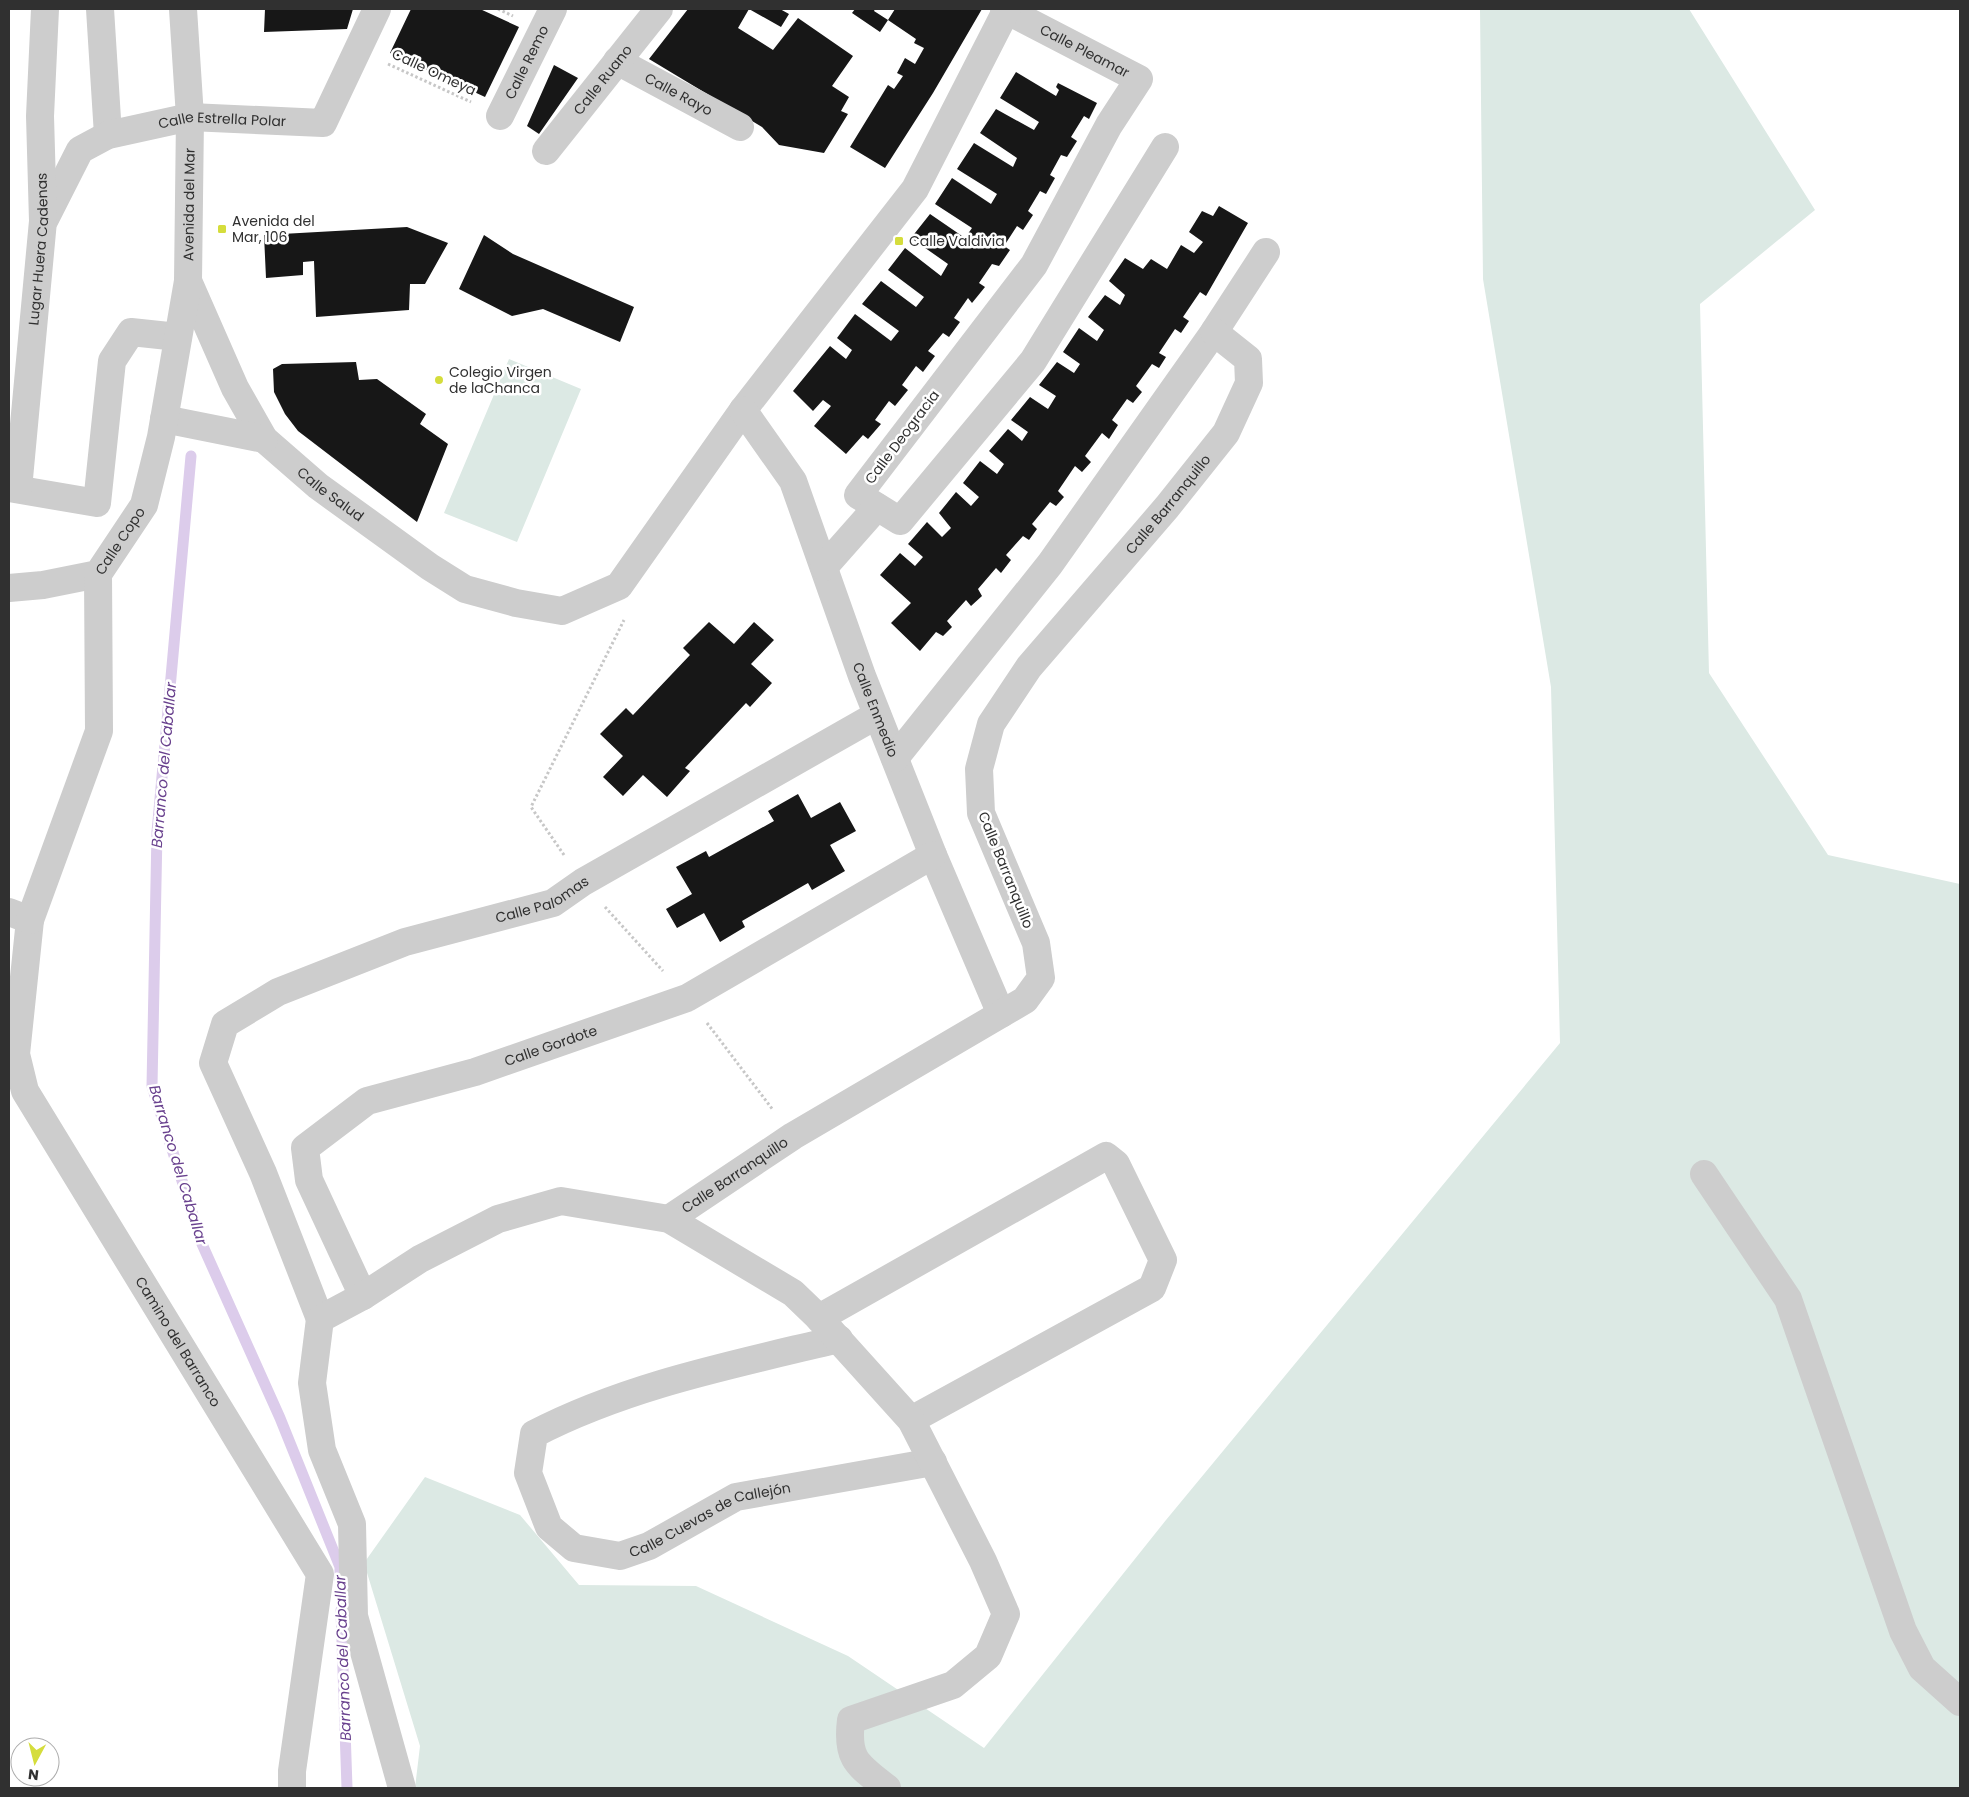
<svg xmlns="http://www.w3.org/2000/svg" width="1969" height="1797" font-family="Poppins,sans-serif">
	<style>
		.green { fill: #dce9e4 }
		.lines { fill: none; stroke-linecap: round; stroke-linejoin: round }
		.stream { stroke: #dccceb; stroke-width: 11 }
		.building { fill: #171717 }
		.path { stroke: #c7c7c7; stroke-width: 3; stroke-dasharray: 2.5 2.5; stroke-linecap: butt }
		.minor { stroke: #cdcdcd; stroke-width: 28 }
		.poi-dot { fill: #d5dd3c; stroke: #fff; stroke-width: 2 }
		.labels { text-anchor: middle; stroke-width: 5; stroke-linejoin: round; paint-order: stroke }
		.street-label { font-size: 14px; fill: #303030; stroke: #fff }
		.poi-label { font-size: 14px; fill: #303030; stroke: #fff; text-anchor: start }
		.water-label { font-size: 15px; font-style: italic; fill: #69418e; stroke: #fff }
	</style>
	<rect width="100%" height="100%" fill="#fff"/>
	<path class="green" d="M1480 9H1689L1815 210 1700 304 1709 673 1828 855 1960 884V1788H415L420 1746 364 1563 425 1477 520 1515 579 1585 696 1586 848 1656 984 1748 1166 1520 1560 1043 1551 687 1483 279Z
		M509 359 581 389 517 542 444 513Z"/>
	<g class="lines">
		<path class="stream" d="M191 456 157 832 152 1086 202 1244 280 1418 340 1567V1579
			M341 1610 347 1788"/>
	</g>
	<path class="building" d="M265 9H353L347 29 264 32Z
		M411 9H480L519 27 485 97 390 53Z
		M688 9H780L789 14 781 27 749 9 738 28 773 50 798 18 853 56 832 86 849 97 841 111 848 114 824 153 779 145 762 127 649 59Z
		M855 9H875L874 11 888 20 880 32 852 13Z
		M895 9H982L933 93 885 168 850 147 888 85 894 89 903 76 897 73 905 58 915 64 924 48 914 43 916 39 888 20Z
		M554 65 578 78 539 134 527 126Z
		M1016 72 1056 96 1059 90 1056 87 1058 83 1097 103 1089 119 1084 116 1071 137 1077 141 1067 157 1061 155 1050 175 1055 178 1046 194 1040 191 1028 211 1033 215 1023 230 1017 226 1004 246 1010 250 999 266 992 264 979 283 985 287 972 303 968 298 954 318 960 322 949 337 943 333 928 351 935 356 923 372 916 366 902 385 908 390 895 406 889 401 875 420 881 424 868 439 863 435 846 454 814 426 831 406 823 400 813 411 793 391 830 346 846 359 852 350 837 338 855 314 891 341 899 331 862 304 881 281 916 307 924 297 888 270 905 248 941 276 948 264 911 238 930 214 965 238 972 228 935 204 952 178 991 204 997 194 957 169 974 143 1013 167 1017 158 980 133 996 109 1034 130 1039 122 1000 98Z
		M1219 206 1248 223 1206 296 1200 292 1183 317 1189 321 1181 333 1175 329 1159 353 1166 357 1159 368 1152 364 1136 386 1142 392 1133 403 1127 399 1112 420 1118 425 1109 439 1102 433 1085 456 1091 462 1082 472 1075 466 1058 491 1064 497 1056 506 1050 502 1032 524 1037 529 1029 540 1023 536 1006 555 1011 560 1001 573 996 568 978 589 982 596 971 606 966 600 947 621 952 627 943 636 936 632 920 651 891 623 911 603 880 575 900 553 915 566 923 557 908 544 927 522 942 537 951 528 939 513 956 492 971 506 979 497 963 483 980 461 997 474 1004 464 989 451 1008 429 1022 441 1028 432 1011 420 1030 397 1048 409 1056 396 1039 385 1057 362 1074 373 1080 364 1063 352 1079 328 1097 341 1104 330 1088 317 1105 295 1120 305 1125 295 1109 281 1125 258 1143 269 1151 259 1167 269 1181 245 1194 253 1203 242 1189 232 1202 211 1213 216Z
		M407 227 448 243 425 284H410L409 310 316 317 314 261 303 262V275L266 278 264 235Z
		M484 235 513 254 634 307 620 342 543 309 512 316 459 289Z
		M356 362 359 380 377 379 426 414 420 424 448 444 417 522 298 431 285 414 274 392 273 369 282 364Z
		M709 622 734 644 754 622 774 640 751 664 772 683 750 707 746 703 685 768 690 771 667 797 643 775 623 796 603 777 623 756 600 734 626 708 633 715 690 655 683 648Z
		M798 794 811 818 840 802 856 831 830 845 845 871 812 890 808 883 742 921 745 927 720 942 704 913 677 928 666 909 692 894 676 867 706 851 709 857 774 821 768 811Z"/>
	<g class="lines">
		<path class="path" d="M498 9 513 16
			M388 64 471 102
			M564 855 531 807 624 620
			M605 907 663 971
			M707 1023 773 1110"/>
		<g class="minor">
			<path d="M100 9 108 135"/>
			<path id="s1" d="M1004 9 1139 79 1109 125 1034 265 858 495 900 521 1033 361 1165 147"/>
			<path id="s2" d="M617 61 740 127"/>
			<path id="s3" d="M500 116 553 9"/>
			<path id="s4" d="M546 151 659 9"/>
			<path id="s5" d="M45 219 80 150 108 135 190 117 323 123 377 9"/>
			<path id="s6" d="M188 281 235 388 264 439 318 486 430 567 465 589 516 603 562 611 619 586 743 410 915 189 1007 9"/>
			<path id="s7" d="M743 410 793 481 862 676 933 855 1001 1014"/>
			<path d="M164 419 264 439"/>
			<path d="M9 488 97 503 112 361 131 332 178 337"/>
			<path id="s8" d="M18 489 43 221 40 116 45 9"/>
			<path d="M824 567 877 507"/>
			<path id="s9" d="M9 588 43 585 98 574 144 505 161 437 188 281 190 117 183 9"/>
			<path d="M895 758 1050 564 1214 332 1266 252"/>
			<path id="s10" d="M9 912 30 920 16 1054 25 1091 320 1574 292 1771V1788"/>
			<path d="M30 920 99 731 98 574"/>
			<path d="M1704 1174 1788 1299 1903 1631 1922 1668 1960 1702"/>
			<path id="s11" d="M669 1219 793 1136 1025 1000 1041 978 1036 943 981 813 979 769 991 724 1029 667 1167 507 1226 433 1249 383 1248 359 1214 332"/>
			<path id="s12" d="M363 1296 309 1180 305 1148 367 1101 475 1072 687 998 933 855"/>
			<path d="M819 1318 1106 1156 1116 1164 1163 1260 1152 1288 911 1420"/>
			<path id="s13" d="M320 1319 263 1173 213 1063 225 1024 278 992 405 942 553 903 583 882 877 715"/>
			<path id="s14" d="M839 1339C736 1364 628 1385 534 1434L528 1473 549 1527 574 1548 620 1556 649 1546 736 1497 933 1462"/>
			<path d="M402 1788 354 1616 352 1524 322 1450 312 1383 320 1319 363 1296 420 1259 498 1219 561 1201 669 1219 793 1293 819 1318 911 1420 983 1561 1006 1614 988 1656 953 1685 851 1720C846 1760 858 1765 887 1788"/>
		</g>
	</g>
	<g class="poi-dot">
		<rect x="217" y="224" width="10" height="10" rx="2.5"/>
		<rect x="894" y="236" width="10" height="10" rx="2.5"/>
		<circle cx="439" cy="380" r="5"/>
	</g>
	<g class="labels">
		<g class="street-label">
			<text dy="5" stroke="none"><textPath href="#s1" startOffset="91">Calle Pleamar</textPath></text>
			<text dy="5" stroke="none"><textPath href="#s3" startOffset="60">Calle Remo</textPath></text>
			<text transform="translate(434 72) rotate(25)" y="5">Calle Omeya</text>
			<text dy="5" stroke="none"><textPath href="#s4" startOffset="91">Calle Ruano</textPath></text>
			<text dy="5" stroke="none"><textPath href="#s2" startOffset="70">Calle Rayo</textPath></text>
			<text dy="5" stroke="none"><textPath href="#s5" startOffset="225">Calle Estrella Polar</textPath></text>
			<text dy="5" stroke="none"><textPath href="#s9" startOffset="478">Avenida del Mar</textPath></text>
			<text dy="5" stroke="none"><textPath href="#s8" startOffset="241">Lugar Huera Cadenas</textPath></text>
			<text transform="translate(902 437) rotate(-53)" y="5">Calle Deogracia</text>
			<text dy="5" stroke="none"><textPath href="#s6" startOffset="262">Calle Salud</textPath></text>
			<text dy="5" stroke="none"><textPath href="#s11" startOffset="995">Calle Barranquillo</textPath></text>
			<text dy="5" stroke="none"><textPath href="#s9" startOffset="130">Calle Copo</textPath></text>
			<text dy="5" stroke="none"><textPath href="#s7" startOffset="330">Calle Enmedio</textPath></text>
			<text transform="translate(1006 870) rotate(68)" y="5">Calle Barranquillo</text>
			<text dy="5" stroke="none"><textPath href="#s13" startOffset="661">Calle Palomas</textPath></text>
			<text dy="5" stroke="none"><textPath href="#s12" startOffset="430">Calle Gordote</textPath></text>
			<text dy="5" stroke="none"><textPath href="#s11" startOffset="79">Calle Barranquillo</textPath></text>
			<text dy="5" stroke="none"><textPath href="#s10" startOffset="489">Camino del Barranco</textPath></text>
			<text dy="5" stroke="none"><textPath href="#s14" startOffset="595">Calle Cuevas de Callejón</textPath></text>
		</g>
		<g class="poi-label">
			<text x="232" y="226">Avenida del<tspan x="232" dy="16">Mar, 106</tspan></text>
			<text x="909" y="246">Calle Valdivia</text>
			<text x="449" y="377">Colegio Virgen<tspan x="449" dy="16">de laChanca</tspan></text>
		</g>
		<g class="water-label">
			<text transform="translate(164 765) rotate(-85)" y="5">Barranco del Caballar</text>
			<text transform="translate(178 1165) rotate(73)" y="5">Barranco del Caballar</text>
			<text transform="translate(343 1658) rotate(-92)" y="5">Barranco del Caballar</text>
		</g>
	</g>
	<rect width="1969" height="1797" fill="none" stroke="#303030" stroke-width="20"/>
	<g transform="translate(35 1762) rotate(187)"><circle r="24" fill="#ffffff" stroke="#acacac"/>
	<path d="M0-4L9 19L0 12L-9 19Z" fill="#d5dd3c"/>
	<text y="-8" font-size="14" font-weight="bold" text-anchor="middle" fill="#303030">N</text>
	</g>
</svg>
